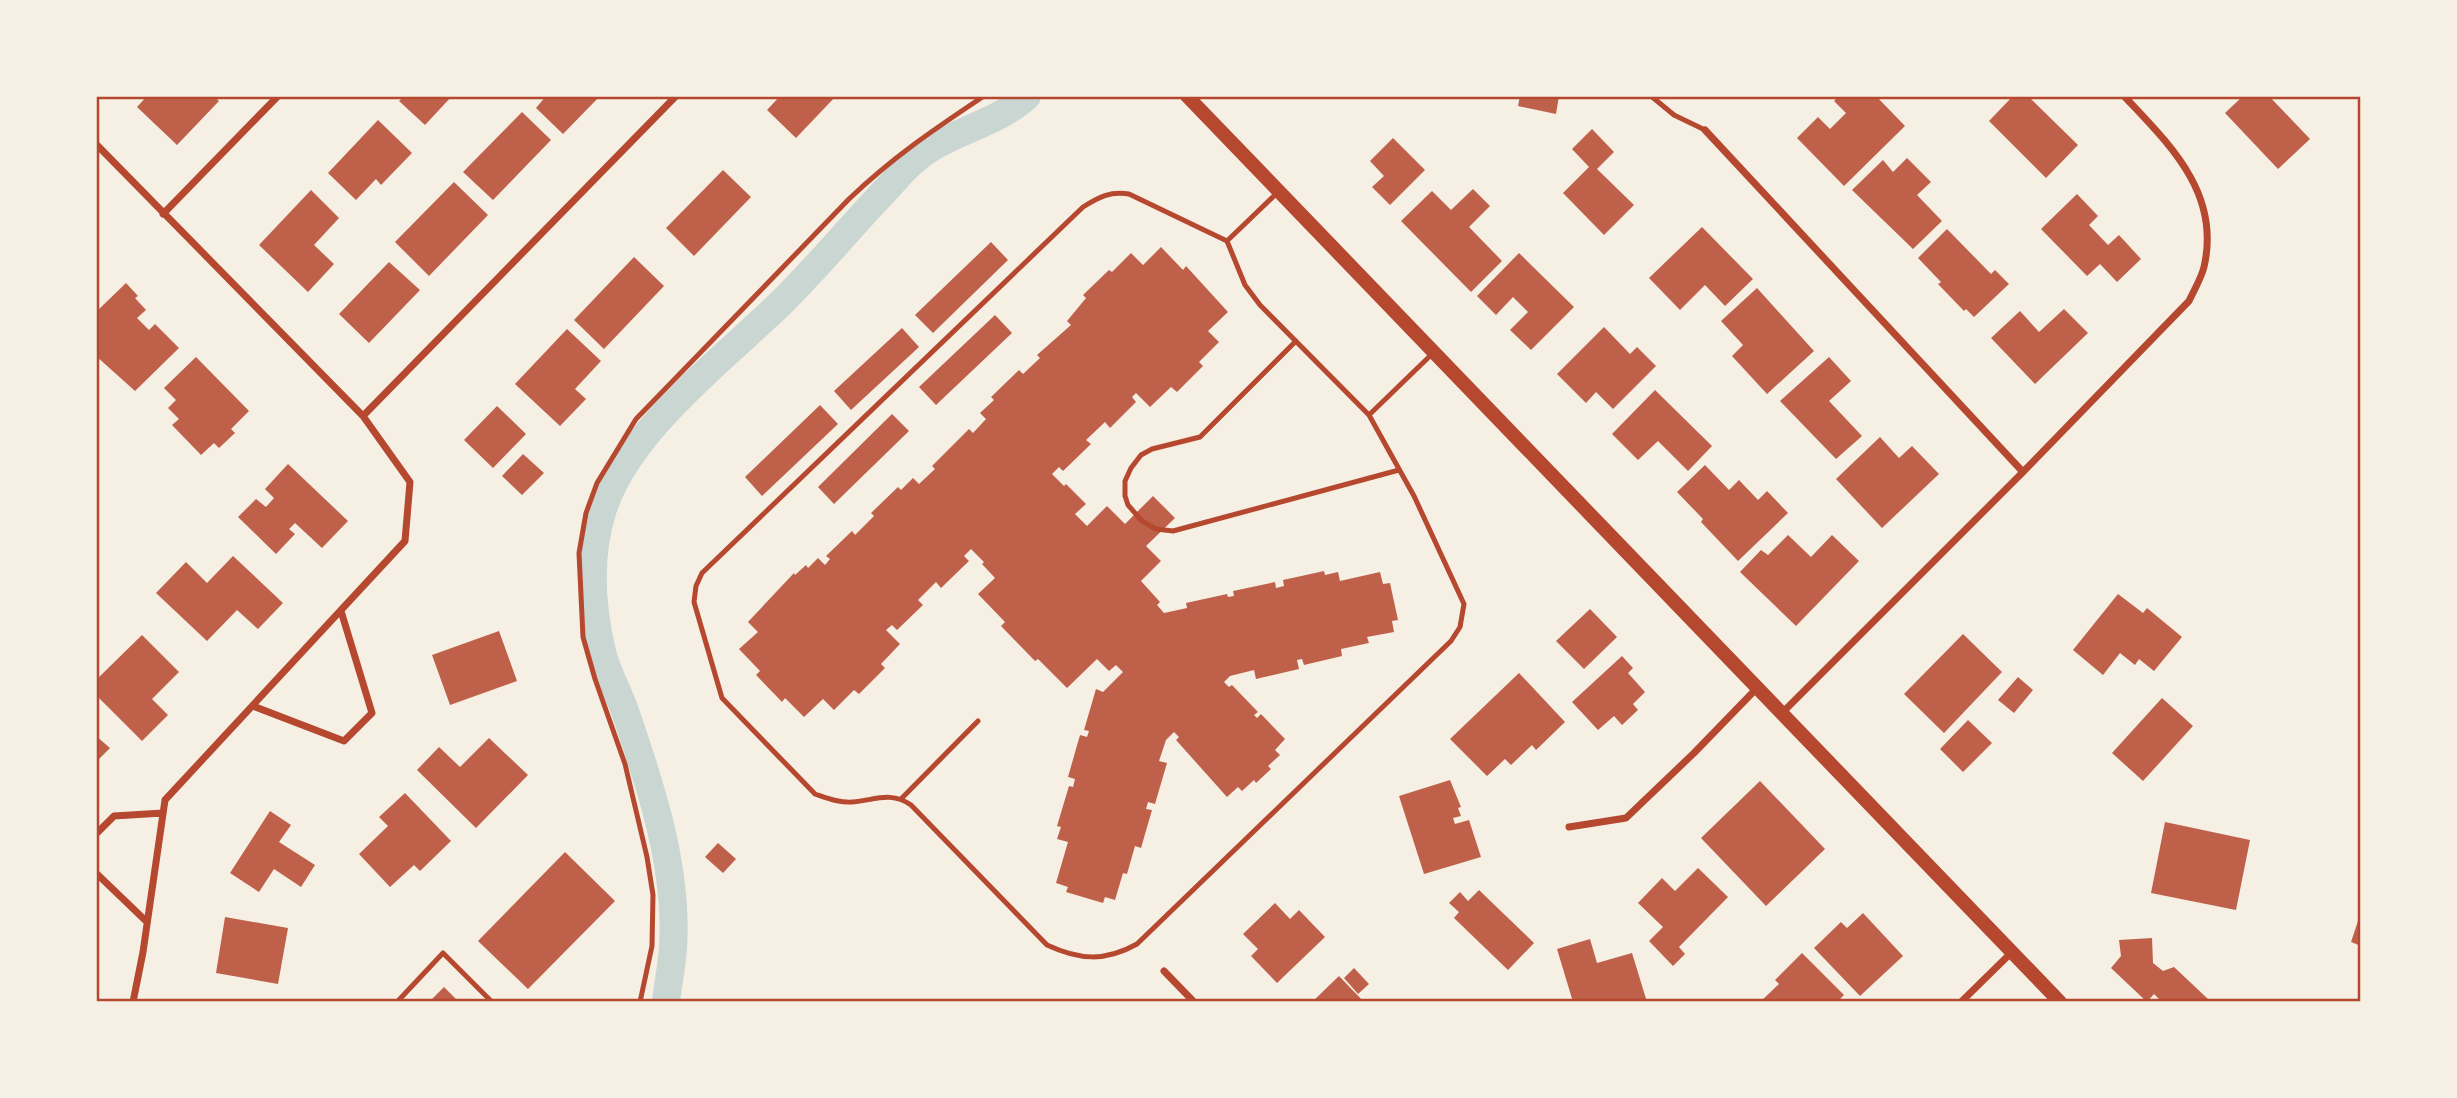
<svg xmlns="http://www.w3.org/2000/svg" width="2457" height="1098" font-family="'Roboto Condensed',sans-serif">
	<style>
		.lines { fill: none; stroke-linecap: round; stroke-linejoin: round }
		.canal { stroke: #c9d6d2; stroke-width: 28 }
		.building { fill: #bf614a }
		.service { stroke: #b5482f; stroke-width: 5 }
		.minor { stroke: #b5482f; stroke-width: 7 }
		.secondary { stroke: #b5482f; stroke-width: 14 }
		.neatline { fill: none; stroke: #b5482f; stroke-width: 2.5 }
	</style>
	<rect width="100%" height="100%" fill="#f6efe4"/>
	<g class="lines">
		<path class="canal" d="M666 1002C668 984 672 965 673 947 678 868 651 787 626 714 619 693 607 673 602 652 591 605 588 555 603 509 629 429 725 358 783 301 817 267 848 230 881 195 893 183 903 169 916 159 947 132 998 124 1027 96"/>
	</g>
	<path class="building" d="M147 96H214L219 101 177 145 137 107Z
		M404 96H452L425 125 399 101Z
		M546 96H600L563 134 536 108Z
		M780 96H836L796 138 767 110Z
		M1520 96H1559L1556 114 1518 106Z
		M1839 96H1876L1905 126 1844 186 1797 138 1818 117 1830 129 1846 113 1834 101Z
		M2013 96H2028L2078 145 2046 178 1989 121Z
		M2243 96H2269L2310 139 2278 169 2225 113Z
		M522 112 551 140 493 200 463 172Z
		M378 120 412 153 381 185 376 179 356 200 328 173Z
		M1592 129 1614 152 1597 169 1634 205 1604 235 1563 193 1589 167 1572 149Z
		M1393 138 1425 170 1390 205 1372 187 1384 176 1370 161Z
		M1907 158 1931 182 1917 195 1942 221 1913 249 1852 190 1883 160 1893 172Z
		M723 170 751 197 694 256 666 228Z
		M454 182 488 215 429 276 395 242Z
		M1473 189 1490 206 1469 227 1502 261 1471 292 1401 221 1432 191 1451 210Z
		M311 190 339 218 314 245 334 264 308 292 259 245Z
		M2077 194 2098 216 2089 225 2108 245 2119 235 2141 259 2117 282 2100 264 2087 276 2041 229Z
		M1702 227 1753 279 1725 306 1705 285 1680 310 1649 278Z
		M1947 229 1991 274 1995 270 2009 284 1974 317 1966 309 1964 311 1938 284 1941 282 1918 258Z
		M991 242 1008 260 933 333 915 315Z
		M1161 247 1183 270 1186 266 1228 312 1208 331 1219 342 1199 362 1203 366 1177 392 1171 387 1150 407 1136 393 1132 397 1136 402 1110 428 1105 422 1086 440 1091 444 1063 471 1059 467 1052 474 1064 486 1066 484 1086 504 1075 514 1087 526 1107 506 1125 524 1153 496 1175 518 1146 546 1161 561 1141 581 1160 602 1157 605 1164 613 1187 608 1186 603 1227 594 1228 597 1234 596 1233 591 1275 582 1276 588 1284 586 1283 580 1324 571 1325 575 1338 572 1340 581 1380 572 1383 584 1390 583 1398 620 1392 621 1394 632 1367 637 1369 643 1341 649 1342 656 1304 665 1302 659 1297 660 1299 669 1256 679 1254 670 1230 676 1224 682 1229 687 1232 685 1258 712 1254 715 1257 718 1261 714 1285 739 1275 750 1280 755 1268 766 1271 769 1256 783 1254 780 1242 791 1238 787 1227 797 1176 740 1179 737 1174 732 1166 740 1159 761 1167 763 1155 804 1148 802 1146 809 1152 810 1141 848 1135 846 1127 874 1123 873 1115 900 1105 897 1103 903 1066 892 1068 887 1056 883 1068 842 1057 839 1061 827 1057 826 1069 786 1073 787 1075 779 1068 777 1080 735 1087 737 1089 731 1084 730 1096 689 1103 692 1123 672 1116 665 1109 671 1097 659 1067 688 1038 659 1035 661 1001 626 1005 622 978 594 995 578 982 564 984 562 971 549 964 556 969 561 941 588 936 582 918 600 923 605 897 630 892 625 886 630 900 644 881 664 885 668 859 694 854 690 834 710 823 699 804 717 785 698 782 702 756 675 760 671 739 649 758 632 748 622 794 573 795 575 806 565 808 568 818 558 825 565 830 559 826 556 852 531 855 535 874 516 871 513 898 487 901 490 913 478 919 484 935 469 932 466 969 429 973 433 986 419 980 413 994 400 991 397 1019 370 1023 374 1040 358 1037 355 1071 325 1067 321 1086 298 1083 295 1109 270 1112 272 1131 253 1143 265Z
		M1519 253 1574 307 1531 350 1510 330 1528 312 1513 297 1496 315 1477 296Z
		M634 257 664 286 604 349 574 320Z
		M389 262 420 290 369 343 339 314Z
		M126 283 138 296 135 298 146 310 137 318 149 330 155 324 179 348 135 391 96 356V312Z
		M1757 288 1814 351 1767 394 1732 356 1743 345 1721 321Z
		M2064 309 2088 333 2035 384 1991 338 2020 311 2039 332Z
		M995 315 1012 333 936 405 919 387Z
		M1604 327 1630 354 1637 347 1656 366 1613 409 1596 392 1586 403 1557 374Z
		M902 328 919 347 851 410 834 391Z
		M567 329 601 361 575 389 586 399 560 426 515 384Z
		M196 357 249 411 231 429 235 433 219 448 214 443 201 455 172 425 179 419 168 408 176 400 164 388Z
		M1829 357 1851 381 1829 401 1862 436 1836 459 1780 401Z
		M1655 390 1712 446 1688 471 1658 441 1638 460 1612 434Z
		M820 405 838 424 762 496 745 477Z
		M497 406 526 434 493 468 464 440Z
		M892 414 909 431 834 504 818 487Z
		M1880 437 1899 458 1912 446 1939 474 1882 528 1836 479Z
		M523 454 544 473 522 495 502 476Z
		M288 464 348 521 322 548 295 523 289 529 295 534 276 554 238 517 256 499 266 507 274 498 265 489Z
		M1705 465 1729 490 1739 480 1758 500 1767 491 1788 513 1738 561 1701 522 1703 519 1677 492Z
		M1788 535 1811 557 1832 535 1859 561 1796 626 1740 572 1761 550 1768 555Z
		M233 556 283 603 258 629 237 610 207 641 156 593 186 562 207 583Z
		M2118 594 2143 613 2147 608 2182 637 2154 671 2139 659 2135 665 2120 653 2103 675 2073 650Z
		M1590 609 1617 637 1584 669 1556 641Z
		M499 631 517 681 450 705 432 655Z
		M1963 634 2002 672 1944 733 1904 694Z
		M142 635 179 672 152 699 168 715 142 741 96 695V680Z
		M1622 656 1633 668 1628 673 1645 692 1633 704 1638 710 1622 725 1614 716 1598 730 1572 702Z
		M1519 673 1565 722 1536 750 1532 745 1511 765 1505 759 1487 776 1450 739Z
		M2018 677 2033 690 2014 713 1998 700Z
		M2162 698 2193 726 2143 781 2112 753Z
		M1968 720 1992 743 1963 772 1940 749Z
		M96 736 110 748 96 762Z
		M489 738 528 775 476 828 417 770 439 747 460 767Z
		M1450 780 1461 807 1458 808 1461 816 1453 818 1455 824 1469 820 1481 857 1424 874 1399 796Z
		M1760 781 1825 849 1766 906 1701 838Z
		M405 793 451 841 420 871 414 865 390 887 359 854 388 826 379 817Z
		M270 811 291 825 279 842 315 865 301 887 274 869 259 892 230 873Z
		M2165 822 2250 840 2236 910 2151 893Z
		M718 843 736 859 723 873 705 857Z
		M565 852 615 901 528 989 478 941Z
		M1698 868 1728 897 1679 947 1685 954 1673 966 1649 941 1663 927 1638 903 1662 878 1675 891Z
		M1479 890 1534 943 1508 970 1454 918 1459 912 1449 903 1460 892 1468 901Z
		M1275 903 1290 919 1299 910 1325 937 1277 983 1251 956 1258 949 1243 934Z
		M1863 913 1903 956 1860 996 1814 948 1841 922 1847 928Z
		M2360 915H2361V946L2351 942Z
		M225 917 288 928 278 984 216 973Z
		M2152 938 2153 963 2163 971 2174 967 2208 999 2206 1002H2162L2154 994 2147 1002 2111 968 2121 956 2119 940Z
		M1590 939 1597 963 1632 953 1647 1002H1573L1557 949Z
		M1802 953 1844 995 1837 1002H1760L1779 984 1775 980Z
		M1354 968 1369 984 1358 994 1344 978Z
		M1339 976 1364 1002H1312Z
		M444 987 459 1002H429Z"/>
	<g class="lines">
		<path class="service" d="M1651 96 1674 115 1705 130
			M1227 241 1245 285 1260 305 1369 415 1414 496 1464 604 1460 627 1451 641 1137 944C1105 962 1079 960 1047 945L911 805C891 791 875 800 853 802 839 803 827 798 815 794L722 698 694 602 696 586 702 573 1083 207C1099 197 1110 191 1129 194L1227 241 1277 193
			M1296 341 1200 437 1152 449 1141 455 1131 468 1125 481V496L1128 505 1142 521 1156 529 1173 531 1399 470
			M1369 415 1432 354
			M901 799 978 721
			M397 1002 443 953 492 1002
			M640 1002 652 946 653 895 647 857 625 764 595 679 583 637 579 553 586 513 597 483 636 419 849 199C893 157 933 130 984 96"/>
		<path class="minor" d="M1705 130 2023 472
			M96 144 363 416 410 482 405 541 165 800 143 952 133 1002
			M163 214 278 96
			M363 416 676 96
			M253 706 344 741 372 713 341 611
			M1783 712 2023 472 2189 301C2194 290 2201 279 2204 267 2221 193 2170 145 2124 96
			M1569 827 1626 818 1694 753 1758 687
			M96 834 114 816 163 813
			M96 873 147 922
			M1164 971 1194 1002
			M1961 1002 2012 952"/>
		<path class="secondary" d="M1187 96 2060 1002"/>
	</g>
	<rect width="2457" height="1098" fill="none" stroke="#f6efe4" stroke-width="196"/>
	<rect x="98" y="98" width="2261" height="902" class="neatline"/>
</svg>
